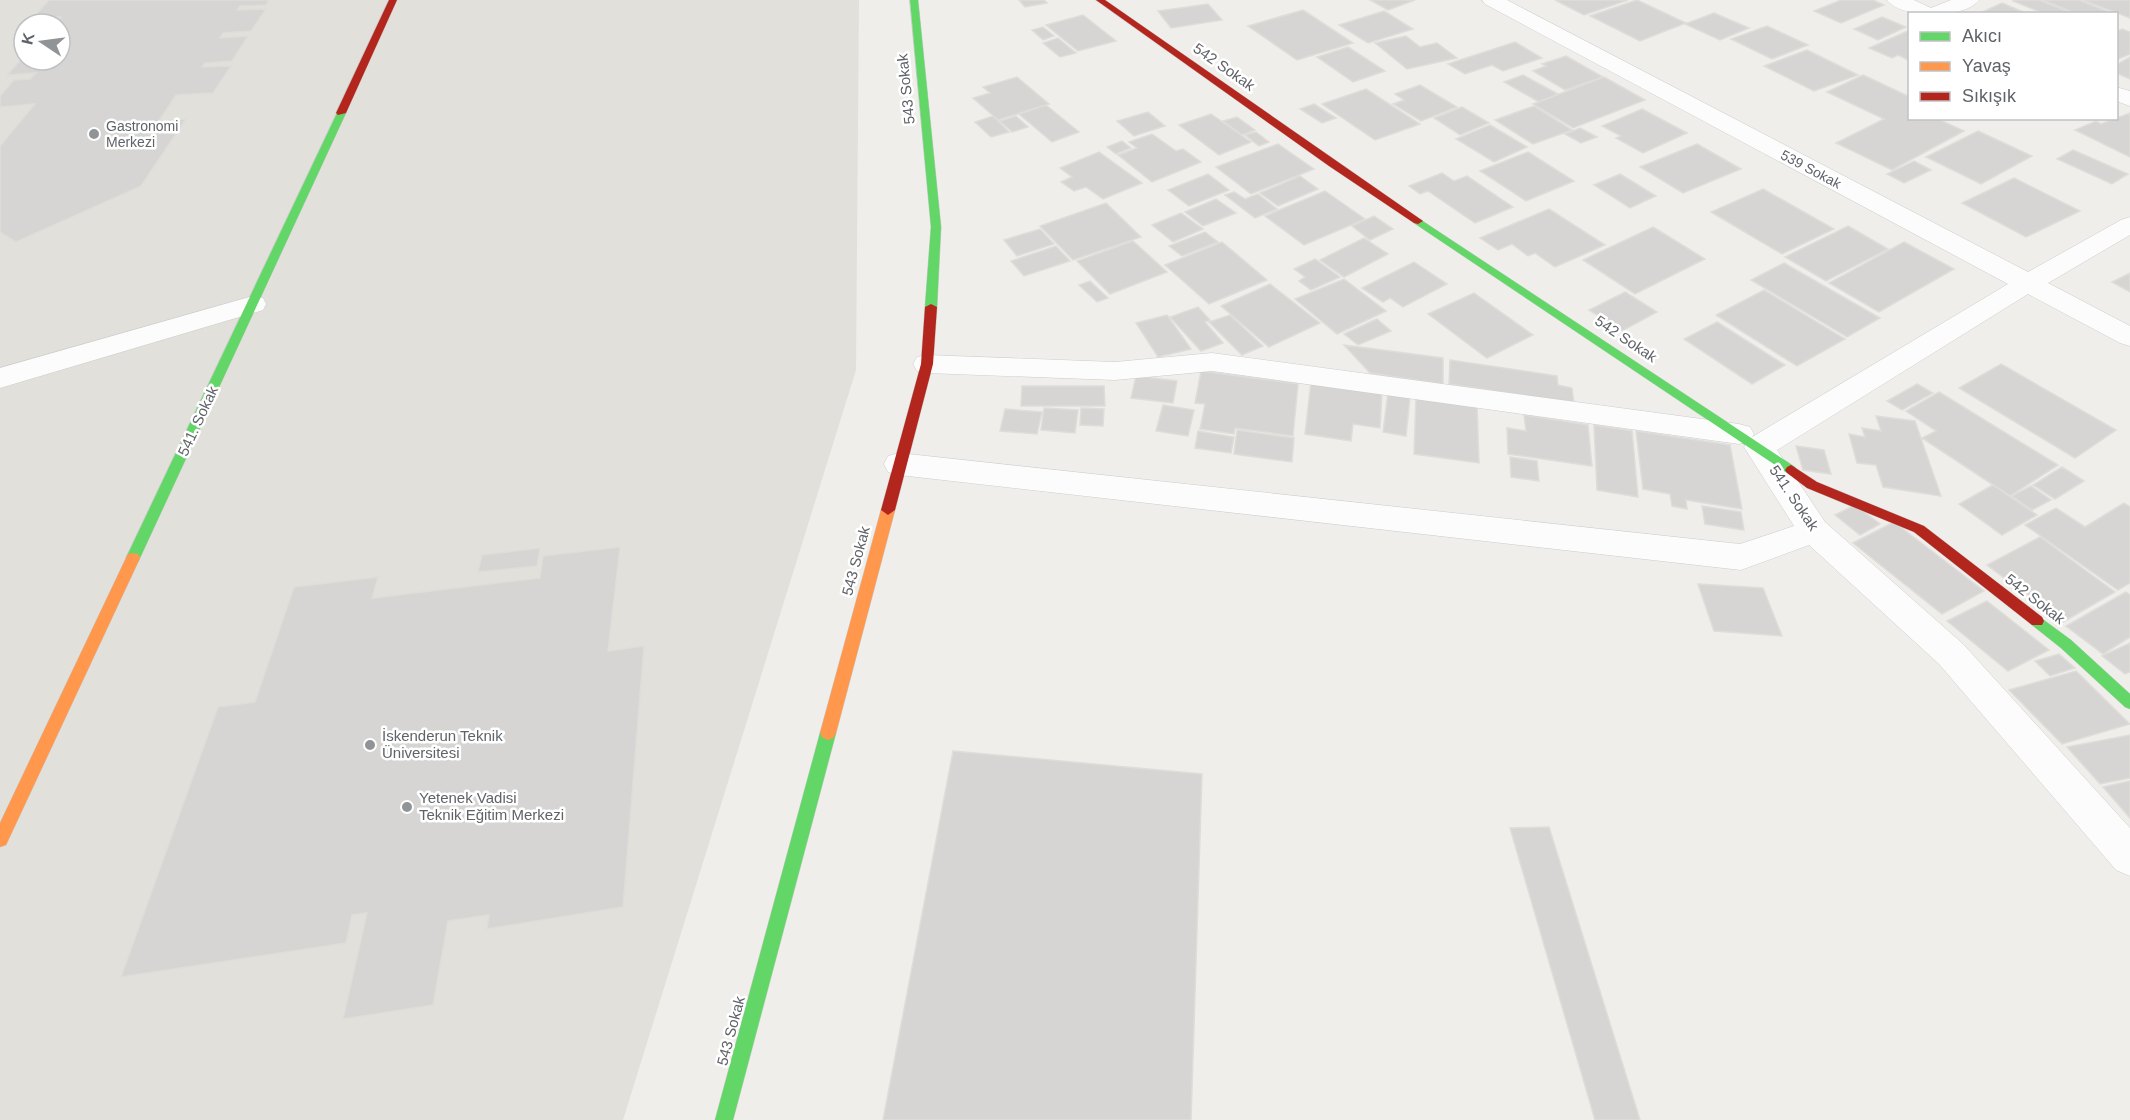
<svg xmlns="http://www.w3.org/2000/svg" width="2130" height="1120" font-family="Helvetica,sans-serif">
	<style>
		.education { fill: #e2e0da; fill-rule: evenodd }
		.building { fill: #d6d5d3; stroke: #deddd9; stroke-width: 1.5 }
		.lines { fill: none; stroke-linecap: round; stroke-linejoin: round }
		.street-casing { stroke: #cbcccc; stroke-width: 1 }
		.fast-casing { stroke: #cacacb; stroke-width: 1 }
		.slow-casing { stroke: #cacacb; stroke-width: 1 }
		.jam-casing { stroke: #cacacb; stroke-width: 1 }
		.street { fill: #fdfcfc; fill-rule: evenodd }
		.fast { fill: #63d668; fill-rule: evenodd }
		.slow { fill: #ff974d; fill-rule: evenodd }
		.jam { fill: #b3261e; fill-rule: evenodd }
		.poi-dot { fill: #919496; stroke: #fff; stroke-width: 2 }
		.labels { text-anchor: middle; stroke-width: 5; stroke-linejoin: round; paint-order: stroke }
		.far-poi-label { font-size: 14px; fill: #5f6368; stroke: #fff; text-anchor: start }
		.far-street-label { font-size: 14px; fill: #5f6368; stroke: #fff }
		.street-label { font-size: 15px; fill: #5f6368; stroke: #fff }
		.poi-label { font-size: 15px; fill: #5f6368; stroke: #fff; text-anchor: start }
	</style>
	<rect width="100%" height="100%" fill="#efeeea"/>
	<path class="education" d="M0 0H859L856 370 623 1120H0ZM24 24H60V60H24Z"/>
	<path class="building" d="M49 0H269L266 5 240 6 237 10 266 9 251 31 223 33 220 38 248 36 232 61 205 63 202 67 231 66 213 93 176 95 159 121 186 119 141 186 16 242 0 232V146L35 104 0 107V96L14 80 30 79 36 73 7 75 24 56V60H60V24H39L57 22 61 17 32 19Z
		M1019 0H1044L1047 3 1025 7Z
		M1370 0H1415L1388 10Z
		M1555 0H1628L1584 15Z
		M1637 0 1686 23 1640 41 1590 16Z
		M1841 0H1873L1884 5 1841 23 1814 11Z
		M2015 0H2039L2074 14H2045L2013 1Z
		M2043 0H2079L2114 14H2077Z
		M2083 0H2130V18Z
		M2002 3 2028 14H1978Z
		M1208 4 1222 20 1171 28 1158 11Z
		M1303 10 1353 43 1297 60 1248 26Z
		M1384 11 1413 29 1368 43 1339 25Z
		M1714 13 1749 28 1720 40 1685 24Z
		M1083 15 1116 41 1078 51 1046 25Z
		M1882 17 1906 27 1878 40 1854 29Z
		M1767 26 1808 45 1772 59 1731 39Z
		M1043 27 1054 36 1043 40 1032 30Z
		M2122 29 2130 32V54L2116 60V32Z
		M1910 30V61L1898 55 1892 58 1869 48Z
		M1406 36 1420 47 1437 43 1457 58 1407 69 1375 43Z
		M1058 38 1076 53 1060 57 1043 43Z
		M1515 42 1542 58 1503 71 1492 65 1465 74 1448 64Z
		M1348 47 1385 71 1353 82 1317 57Z
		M1807 50 1858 75 1814 91 1764 66Z
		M1566 56 1603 77 1565 90 1533 71 1546 66 1542 64Z
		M2130 57V79L2116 73V65Z
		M1523 75 1558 94 1539 102 1504 82Z
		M1863 75 1910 97 1908 105 1910 118H1936L1964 131 1892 170 1836 143 1884 119 1827 92Z
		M1017 77 1049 104 998 120 973 98 990 93 983 87Z
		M1604 77 1645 100 1573 128 1533 104Z
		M1420 85 1457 107 1421 121 1393 104 1404 100 1395 94Z
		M1366 89 1420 124 1375 140 1322 104Z
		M1314 104 1336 118 1322 123 1300 109Z
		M1046 105 1079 132 1052 142 1019 114Z
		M1534 106 1572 130 1533 144 1495 120Z
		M1462 107 1489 123 1460 135 1434 118Z
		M1642 109 1687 133 1643 153 1616 138 1621 136 1602 126Z
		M1148 112 1165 126 1134 136 1117 121Z
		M2130 113V157L2075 130 2096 121 2101 124Z
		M1211 114 1251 142 1219 155 1179 125Z
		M993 116 1009 132 991 137 975 122Z
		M1016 116 1028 127 1012 132 1000 121Z
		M1237 117 1255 130 1242 135 1223 121Z
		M1490 125 1527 147 1494 162 1456 139Z
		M1580 128 1597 137 1581 143 1565 134Z
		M1978 131 2032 156 1981 184 1926 157Z
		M1256 132 1269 142 1259 146 1245 135Z
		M1152 134 1176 151 1183 149 1201 162 1152 182 1118 155 1137 148 1129 142Z
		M1122 141 1131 148 1116 154 1107 147Z
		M1278 144 1314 169 1251 194 1216 167Z
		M1697 144 1741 169 1683 193 1640 167Z
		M2073 150 2128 174 2112 184 2057 159Z
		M1099 152 1142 183 1103 199 1086 187 1074 191 1061 182 1072 177 1060 168Z
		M1528 152 1574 181 1526 201 1480 171Z
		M1914 161 1931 170 1904 183 1887 174Z
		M1442 173 1454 181 1467 176 1513 207 1475 223 1428 191 1420 194 1409 186Z
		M1208 174 1229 190 1189 206 1168 190Z
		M1620 174 1656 196 1630 208 1594 185Z
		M1300 176 1318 189 1278 206 1260 193Z
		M2014 178 2080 211 2026 237 1962 203Z
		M1763 189 1834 229 1782 254 1711 212Z
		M1325 191 1365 219 1304 245 1265 216Z
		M1234 192 1245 199 1258 194 1277 209 1255 218 1225 195Z
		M1216 199 1236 213 1203 226 1185 212Z
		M1106 203 1141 237 1073 260 1040 226Z
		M1549 209 1605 245 1555 267 1535 253 1528 256 1512 244 1498 250 1480 238Z
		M1181 213 1203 229 1173 242 1152 225Z
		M1374 216 1393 229 1370 240 1352 226Z
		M1848 226 1888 249 1826 281 1785 257Z
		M1653 227 1705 259 1635 294 1583 260Z
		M1040 229 1054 244 1017 256 1004 240Z
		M1205 232 1218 242 1182 256 1169 246Z
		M1364 238 1388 254 1344 277 1320 260Z
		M1133 241 1167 272 1110 294 1077 261Z
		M1222 242 1267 280 1209 304 1165 265Z
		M1904 242 1954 269 1879 312 1829 283Z
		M1056 246 1070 261 1024 276 1011 261Z
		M1315 259 1340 277 1311 290 1299 281 1305 277 1294 269Z
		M1414 262 1447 284 1403 307 1390 298 1383 302 1362 288Z
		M1784 263 1880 318 1847 337 1751 280Z
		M2130 273V292L2112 282Z
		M1344 279 1386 311 1337 334 1295 299Z
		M1090 281 1108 298 1097 302 1079 285Z
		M1270 284 1320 323 1269 347 1221 306Z
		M1764 290 1845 339 1797 366 1716 315Z
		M1625 292 1657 312 1622 331 1589 310Z
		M1474 293 1533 335 1487 358 1428 314Z
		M1198 307 1210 320 1205 322 1223 343 1201 351 1170 317Z
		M1167 315 1191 349 1158 357 1136 323Z
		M1230 315 1263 346 1242 355 1209 322Z
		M1377 319 1391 331 1358 345 1344 334Z
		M1717 322 1785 365 1752 384 1684 339Z
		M1344 345 1443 358V384L1370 373Z
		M1450 360 1557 376 1558 385 1572 388 1574 403 1449 384Z
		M2001 364 2116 430 2075 458 1959 388Z
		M1201 371 1298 384 1293 436 1235 428 1234 434 1200 429 1205 404 1195 403Z
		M1136 376 1177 381 1173 403 1131 398Z
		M1311 382 1382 392 1380 428 1353 424 1351 441 1305 434Z
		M1917 384 1933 393 1902 410 1887 401Z
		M1022 386H1104L1105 406H1021Z
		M1939 392 2058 465 2010 496 1922 438 1936 431 1906 411Z
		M1388 393 1410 397 1406 436 1383 432Z
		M1416 396 1477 403 1479 463 1414 454Z
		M1163 405 1194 410 1188 436 1156 431Z
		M1044 408 1078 410 1075 433 1041 430Z
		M1081 408 1104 409 1103 426 1080 425Z
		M1005 409 1042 412 1037 434 1000 431Z
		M1524 415 1588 425 1592 466 1508 454 1507 428 1526 431Z
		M1876 416 1915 421 1941 496 1883 487 1876 465 1857 463 1849 434 1865 437 1862 428 1881 431Z
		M1594 425 1632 431 1638 497 1597 490Z
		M1237 430 1294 438 1292 462 1234 454Z
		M1198 431 1234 437 1231 453 1195 448Z
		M1636 431 1730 445 1742 509 1686 500 1687 509 1672 506 1670 494 1643 489Z
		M1796 446 1824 450 1831 474 1803 470Z
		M1510 457 1537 461 1539 481 1511 477Z
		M2062 467 2084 481 2055 499 2033 485Z
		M1993 485 2037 515 2002 535 1959 504Z
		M2031 486 2051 500 2032 510 2012 496Z
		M2124 503 2130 507V583L2118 590 2025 525 2056 508 2085 527Z
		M1855 505 1880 524 1860 535 1835 515Z
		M1702 506 1741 512 1744 530 1705 524Z
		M1894 522 1984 591 1942 614 1853 543Z
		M2040 537 2115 592 2063 622 1987 565Z
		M620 547 608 651 644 646 623 907 487 929 489 915 448 921 433 1005 343 1019 367 913 352 915 346 943 121 977 218 707 255 702 294 587 378 577 372 598 540 578 543 556Z
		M540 548 537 566 478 572 482 555Z
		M1698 584 1763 588 1782 636 1714 631Z
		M2126 592 2130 595V637L2103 654 2066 626Z
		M1987 601 2049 650 2008 671 1947 621Z
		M2130 643V672L2125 674 2102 656Z
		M2059 654 2075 668 2050 676 2035 661Z
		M2076 671 2130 724 2062 744 2009 690Z
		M2130 735V778L2100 784 2067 747Z
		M953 751 1202 774 1191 1120H883Z
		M2130 781V818L2103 787Z
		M1549 827 1640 1120H1595L1510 828Z"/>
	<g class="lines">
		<g class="street-casing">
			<path id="street" d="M1482 0H1507L2028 272 2121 220 2130 217V235L2048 283 2130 326V346L2120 343 2028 294 1777 450 1825 522 1963 644 2130 828V876L2116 870 1939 664 1809 545 1741 570 899 475 888 472 884 464 888 456 899 453 1740 544 1794 526 1744 447 1747 442 1739 444 1212 371 1115 380 927 373 917 371 913 364 917 357 927 355 1115 362 1212 353 1739 424 1750 427 1754 434 1752 437 2008 284 1485 4Z
				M1887 0H1914L1931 8 1951 0H1979C1966 19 1900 19 1887 0Z
				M2116 87 2130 91V106L2116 101Z
				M253 296 263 298 266 304 263 310 0 388V368Z"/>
		</g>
		<g class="fast-casing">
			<path id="fast" d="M910 0H918L941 227 937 307 931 310 925 307 931 227Z
				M338 111 346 113 140 558 138 562H128L126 558Z
				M1418 218 1795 467 1797 470 1795 473H1787L1414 223V219Z
				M2037 615 2071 640 2130 694V709L2125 707 2061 648 2032 625 2030 621 2032 617Z
				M828 726 833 728 836 733 733 1120H715L820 733 823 728Z"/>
		</g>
		<g class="slow-casing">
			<path id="slow" d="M888 505 895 510 836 733 833 738 828 740 823 738 820 733 881 510Z
				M133 553 138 554 140 558 6 845 0 847V823L126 558 128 554Z"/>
		</g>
		<g class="jam-casing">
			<path id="jam" d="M389 0H397L346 113 338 115 336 113Z
				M1096 0H1105L1423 221 1418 224 1414 223 1329 166Z
				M931 304 937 307 933 364 895 510 888 515 881 510 921 364 925 307Z
				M1791 465 1817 482 1924 526 2042 617 2044 621 2042 625H2032L1914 532 1807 488 1787 473 1785 470 1787 467Z"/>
		</g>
		<use href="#street" class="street"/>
		<use href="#fast" class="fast"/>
		<use href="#slow" class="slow"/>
		<use href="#jam" class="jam"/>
	</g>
	<g class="poi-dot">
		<circle cx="94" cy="134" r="6"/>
		<circle cx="370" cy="745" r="6"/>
		<circle cx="407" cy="807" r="6"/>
	</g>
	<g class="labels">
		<g class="far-poi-label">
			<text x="106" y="131">Gastronomi<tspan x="106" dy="16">Merkezi</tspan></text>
		</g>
		<g class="far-street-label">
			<text transform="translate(1811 169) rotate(28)" y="5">539 Sokak</text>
		</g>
		<g class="street-label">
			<text transform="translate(1224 67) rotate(35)" y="5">542 Sokak</text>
			<text transform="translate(906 89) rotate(-96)" y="5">543 Sokak</text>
			<text transform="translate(1626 339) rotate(34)" y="5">542 Sokak</text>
			<text transform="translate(198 421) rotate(-65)" y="5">541. Sokak</text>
			<text transform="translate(1794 498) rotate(56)" y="5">541. Sokak</text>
			<text transform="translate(856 561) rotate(-75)" y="5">543 Sokak</text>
			<text transform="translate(2035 599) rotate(38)" y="5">542 Sokak</text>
			<text transform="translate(731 1031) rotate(-75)" y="5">543 Sokak</text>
		</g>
		<g class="poi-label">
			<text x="382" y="741">İskenderun Teknik<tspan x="382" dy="17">Üniversitesi</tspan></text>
			<text x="419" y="803">Yetenek Vadisi<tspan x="419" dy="17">Teknik Eğitim Merkezi</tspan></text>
		</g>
	</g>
	<rect x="1908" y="12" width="210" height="108" fill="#ffffff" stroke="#bfc1c3" stroke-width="1.5"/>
	<rect x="1920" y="32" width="30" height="9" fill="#63d668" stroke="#bfc1c3" stroke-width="1.5"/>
	<text x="1962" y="42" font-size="18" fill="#5f6368">Akıcı</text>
	<rect x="1920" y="62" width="30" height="9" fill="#ff974d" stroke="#bfc1c3" stroke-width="1.5"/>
	<text x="1962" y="72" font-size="18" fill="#5f6368">Yavaş</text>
	<rect x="1920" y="92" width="30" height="9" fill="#b3261e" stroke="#bfc1c3" stroke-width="1.5"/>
	<text x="1962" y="102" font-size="18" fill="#5f6368">Sıkışık</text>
	<g transform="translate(42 42) rotate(283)"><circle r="28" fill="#ffffff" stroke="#bfc1c3" stroke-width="1.5"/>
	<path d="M0-4.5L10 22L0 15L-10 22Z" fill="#919496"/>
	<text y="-9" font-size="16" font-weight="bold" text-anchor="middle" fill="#5f6368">K</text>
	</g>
</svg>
